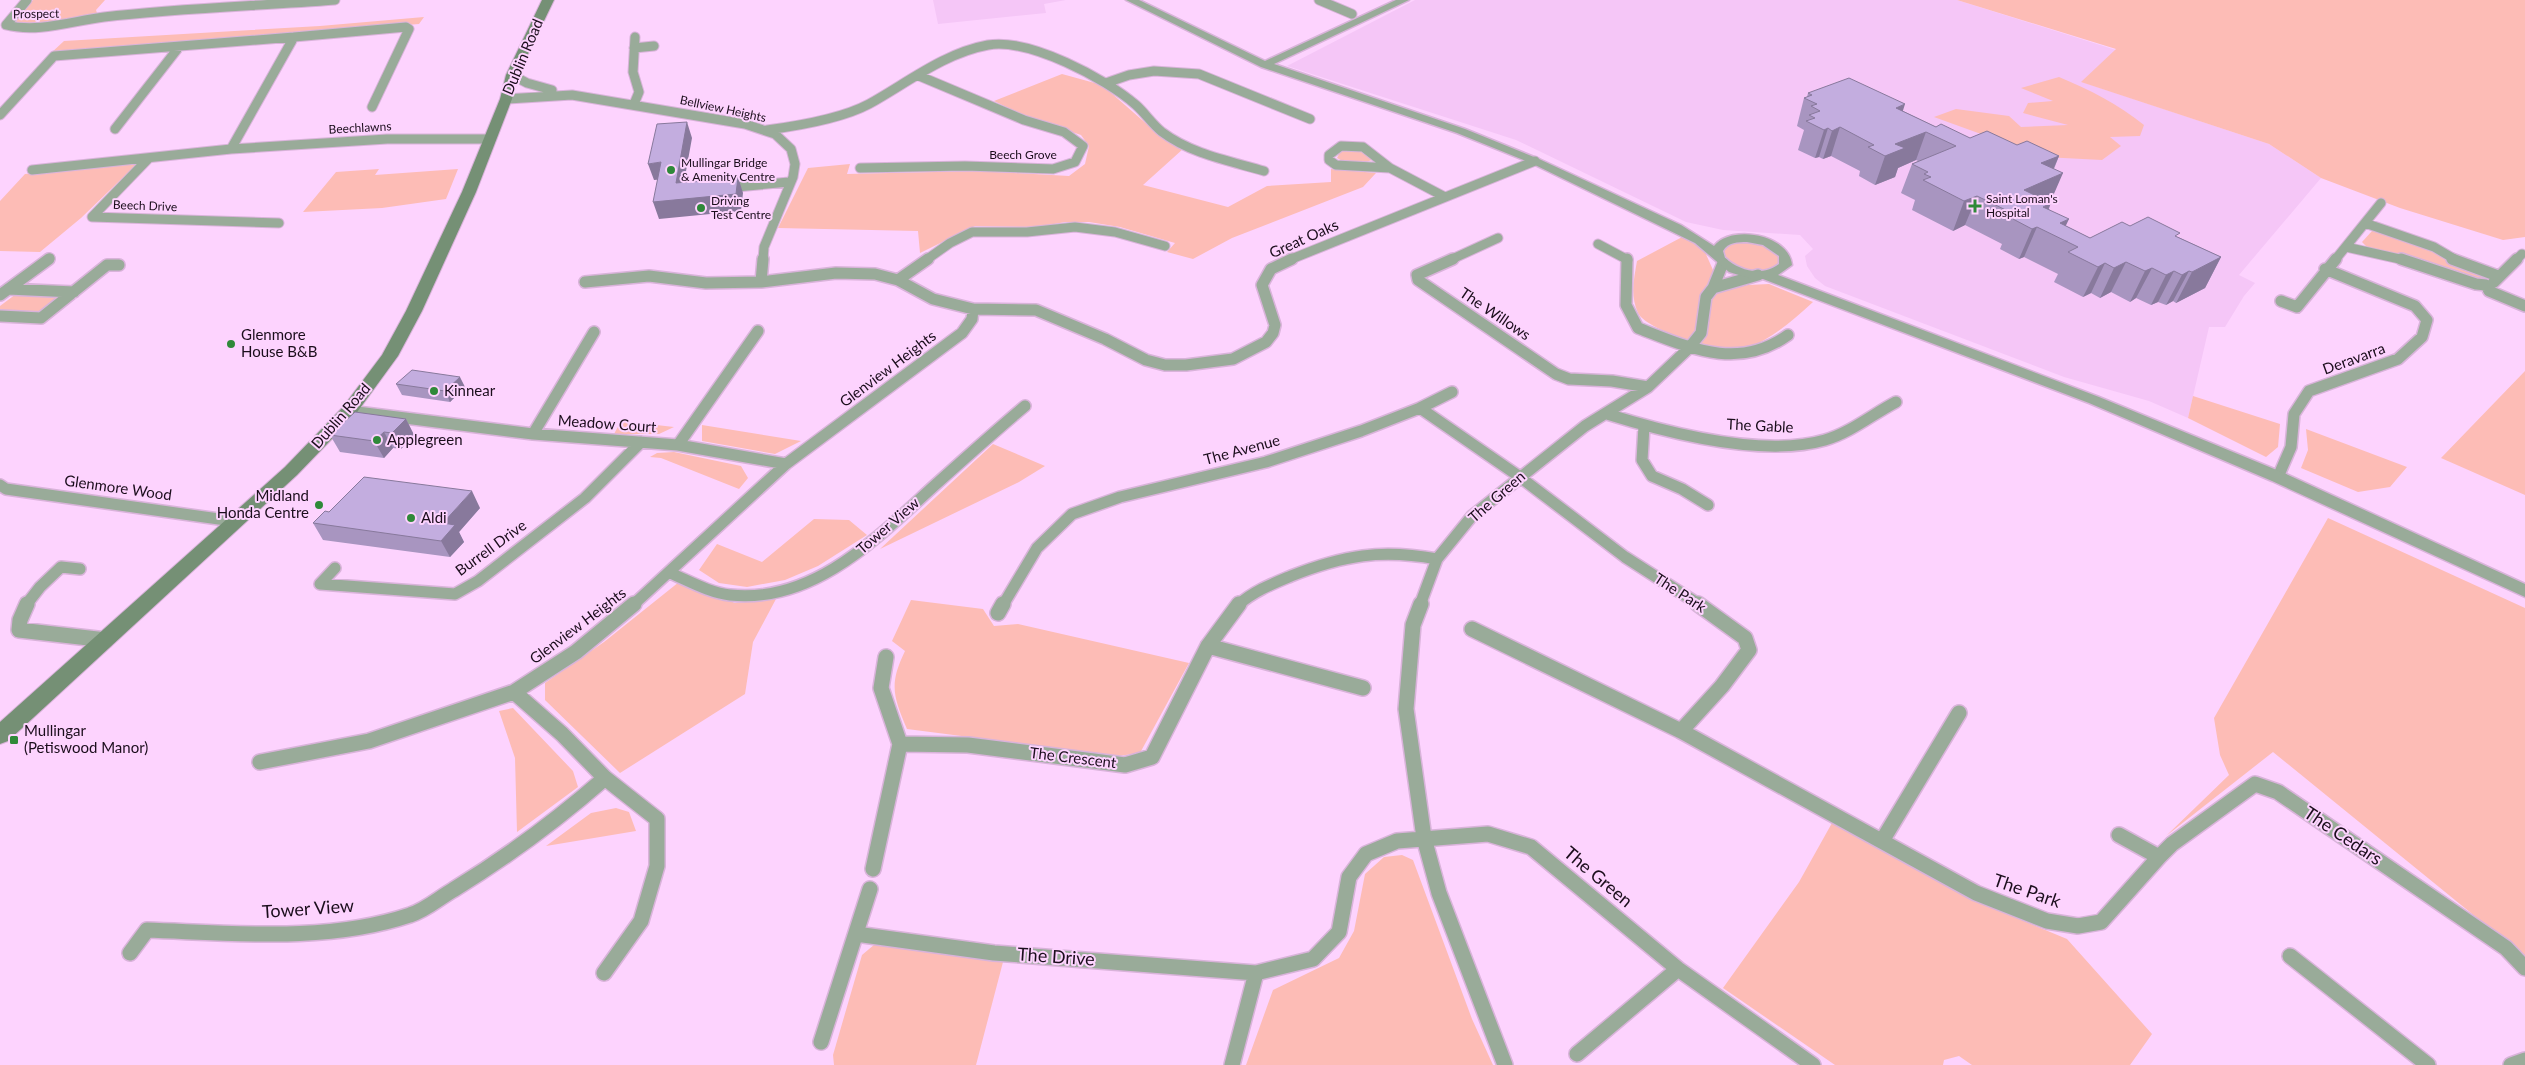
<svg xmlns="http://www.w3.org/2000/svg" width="2525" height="1065" font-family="Lato,sans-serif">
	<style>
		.built { fill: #f5c6f7 }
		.green { fill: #fdbcb6 }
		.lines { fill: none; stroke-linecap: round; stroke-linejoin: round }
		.minor-far2-casing { stroke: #d9b3da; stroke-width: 11 }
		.minor-far1-casing { stroke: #d9b3da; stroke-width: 14 }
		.minor-casing { stroke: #d9b3da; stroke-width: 18 }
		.tertiary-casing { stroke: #d9b3da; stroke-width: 3 }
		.secondary-casing { stroke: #d9b3da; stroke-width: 2 }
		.minor-far2 { stroke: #99ab99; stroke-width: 9 }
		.minor-far1 { stroke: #99ab99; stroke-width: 11 }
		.minor { stroke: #99ab99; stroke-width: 15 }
		.tertiary { fill: #99ab99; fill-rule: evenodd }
		.secondary { fill: #759075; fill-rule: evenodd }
		.wall { fill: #a895c0 }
		.shaded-wall { fill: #88799c }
		.building { fill: #c3addf; stroke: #88799c }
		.poi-dot { fill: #2f8939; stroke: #fdd3fe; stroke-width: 2 }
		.labels { text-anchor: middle; stroke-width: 4; stroke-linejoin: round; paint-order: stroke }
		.far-street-label { font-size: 12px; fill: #1b0d1c; stroke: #fdd3fe }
		.far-poi-label { font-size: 12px; fill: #1b0d1c; stroke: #fdd3fe; text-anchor: start }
		.street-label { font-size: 15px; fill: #1b0d1c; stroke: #fdd3fe }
		.poi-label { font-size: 15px; fill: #1b0d1c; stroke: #fdd3fe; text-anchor: start }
		.near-street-label { font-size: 18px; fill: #1b0d1c; stroke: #fdd3fe }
	</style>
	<rect width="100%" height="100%" fill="#fdd3fe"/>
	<path class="built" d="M933 0H1066L1044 4 1046 13 938 24Z
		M1415 0H1957L2116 50 2082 82 2269 144 2321 178 2239 275 2255 283 2244 296 2225 327H2209L2188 418 2149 401 2064 377 1825 286 1815 278 1807 266 1805 256 1813 249 1800 235 1723 230 1686 222 1516 140 1287 66Z"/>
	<path class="green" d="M33 0H105L96 10 97 13 105 14 53 24 15 23Z
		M1957 0H2525V237L2503 240 2400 208 2321 178 2269 144 2081 82 2116 49Z
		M424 17 419 24 51 53 64 41 320 26Z
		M1062 74 1102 85 1157 133 1183 149 1143 185 1228 207 1267 186 1331 182V169L1376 173 1363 187 1232 238 1193 259 1167 252 1175 243 1120 227 1089 222H1065L1038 227 975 226 920 253 918 231 778 228 808 168 850 164 847 174 978 171 1069 176 1085 164 1089 146 1081 135 1027 117 994 101Z
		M2059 77C2090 90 2118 104 2144 125L2140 136 2110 137 2121 146 2102 160 2044 157 1934 117 1956 109 2009 116 2021 127 2068 125 2023 113 2028 103 2053 101 2021 88Z
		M1358 148 1374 157 1372 160C1361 164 1347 165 1337 158L1341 150Z
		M137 164 81 218 40 252 0 251V201L25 174Z
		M379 169 375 175 458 169 446 199 382 208 303 212 336 172Z
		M2378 230 2430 248 2489 277 2487 281 2480 282 2368 248 2362 242 2372 231Z
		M1684 236 1705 252 1713 270 1708 294 1748 285 1769 284 1813 302C1793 320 1773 338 1748 348 1728 355 1648 332 1638 313 1630 295 1634 279 1637 261Z
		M1742 241C1760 243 1774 245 1782 262L1773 271H1745L1723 259 1722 249 1733 242Z
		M16 294 64 296 43 313 0 311V306Z
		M2525 371V495L2441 458Z
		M2193 396 2280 424 2278 447 2266 457 2188 418Z
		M621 421 674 427 659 434H614Z
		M702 425 801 441 775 454 702 441Z
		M2306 429 2407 467 2390 487 2358 492 2301 468 2308 450Z
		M993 444 1045 466 1019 482 880 549Z
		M674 452 741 466 748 478 739 489 661 458 650 457 657 453Z
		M2328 518 2525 608V957L2273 752 2166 836 2229 775 2220 755 2214 718Z
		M814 519 849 520 867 535 818 566 785 580 747 587 719 583 699 570 717 544 762 562Z
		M679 582 735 603 776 599 753 642 745 694 620 773 545 700V683L604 642Z
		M911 600 983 609 994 626 1018 624 1189 663 1140 753 1118 756 907 729C893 696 889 684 905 651L892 641Z
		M513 708 573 771 578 787 517 832 515 758 499 711Z
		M616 808 629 812 636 831 546 846 591 813Z
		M1832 823 1988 906 2067 939 2152 1034 2130 1065H1972L1959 1056 1944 1060 1943 1065H1835L1723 988 1799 882Z
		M1402 855 1413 860 1472 1019 1493 1065H1246L1273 990 1339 958 1354 931 1365 874 1384 857Z
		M875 944 1003 962 976 1065H834L833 1055 862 955Z"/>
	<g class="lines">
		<g class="minor-far2-casing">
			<path id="minor-far2" d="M27 0 6 25C38 33 72 21 104 17 180 8 258 6 335 0
				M1319 0 1352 14
				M634 48 654 46
				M512 75 527 83 552 90
				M1106 83 1129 75 1154 71 1199 74 1310 119
				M506 99 572 95 745 124 775 134 791 149 795 164 793 177 764 247 763 260
				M634 104 639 92 633 72 635 37
				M0 115 54 56 294 37
				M115 129 179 47
				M767 130C797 126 843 118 869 104 907 83 944 53 988 45 1029 38 1105 78 1136 105 1145 113 1152 124 1162 132 1191 154 1230 161 1264 171
				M1341 146 1363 147 1390 168 1336 165 1329 160V155Z
				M231 149 294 37 406 27 409 29 372 107
				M149 158 92 217 279 223
				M860 168 965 166 1053 169 1075 162 1083 146 1064 132 1024 120 917 75
				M1390 168 1445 197
				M32 170 231 149 387 139H490
				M726 188 789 182
				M2365 223 2434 247 2456 260
				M1598 244 1628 260
				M2346 247 2404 260
				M48 260 50 258
				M926 260 950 243 972 232H1027L1075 227 1115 232 1165 246
				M1289 260 1535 161
				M1450 260 1498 238
				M2335 260 2381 203
				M2516 260 2522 254"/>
		</g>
		<g class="minor-far1-casing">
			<path id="minor-far1" d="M763 259 761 282 836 273 875 274 898 280 933 299 973 309 1036 310 1105 339 1146 360 1165 365H1186L1233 359 1266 342 1273 333 1275 325 1262 285 1271 269 1292 259
				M1453 259 1417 275 1418 280 1556 374 1569 379 1612 381 1648 387
				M1627 259 1626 305 1638 328C1690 348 1738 371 1788 335
				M2401 259 2476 284 2486 285 2489 291 2525 306
				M2452 259 2498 276
				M898 280 928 259
				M585 282 649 276 706 283 761 282
				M2494 282 2517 259
				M1713 288 1758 275
				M8 289 74 292
				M0 295 49 259
				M2281 301 2297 307 2336 259
				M0 316 41 318 107 265H119
				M1420 408 1452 392
				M349 411 533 434 678 445 786 464
				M1607 414C1668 433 1763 458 1825 440 1850 433 1873 414 1896 402
				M1644 426 1642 460 1652 476 1682 489 1708 505
				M533 434 594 332
				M678 445 758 331
				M2278 477 2291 447 2294 414 2309 391 2398 359 2422 337 2427 320 2415 306 2325 269
				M0 485 6 489 233 521
				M335 568 320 584 455 594 478 581 585 498 641 442
				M670 573C689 581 710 593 730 595 814 604 878 537 934 486 964 459 994 432 1025 406
				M26 605 40 587 61 567 80 569
				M633 605 786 464 962 333 972 319 973 309
				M1003 605 1037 548 1072 514 1120 497 1266 462 1361 431 1420 408 1520 477 1625 557 1700 605
				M1238 605C1254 591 1272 584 1291 576 1344 555 1381 549 1437 559
				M1420 605 1437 559 1472 516 1585 426 1648 387 1689 348 1701 333 1706 297 1713 288 1723 263"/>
		</g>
		<g class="minor-casing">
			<path id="minor" d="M27 604 20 620 19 630 106 640
				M1421 604 1413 625 1406 709 1424 838 1439 893 1505 1065
				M1698 604 1745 638 1749 650 1722 686 1681 731 1976 893 2047 921 2078 926 2101 922 2159 857 2119 835
				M998 613 1003 604
				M1472 629 1681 731
				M1208 646 1363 688
				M886 657 881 688 900 744 968 745 1125 765 1152 757 1208 646 1239 604
				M514 692 562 734 605 778 657 819V866L641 921 604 973
				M260 762 369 741 514 692 576 652 634 604
				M1882 841 1959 713
				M2159 857 2172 844 2255 784 2278 792 2506 948 2525 968
				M873 869 900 744
				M856 934 994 953 1256 973 1313 959 1339 932 1349 877 1366 854 1397 841 1488 834 1531 847 1678 969 1813 1065
				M130 953 147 930C233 933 327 943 410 915 426 910 439 898 453 890 507 857 557 820 605 778
				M2290 956 2428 1065
				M821 1042 870 889
				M1577 1054 1678 969
				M1232 1065 1256 973
				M2511 1065 2525 1060"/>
		</g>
		<g class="tertiary-casing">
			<path id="tertiary" d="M1126 0H1139L1265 61 1396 0H1409L1274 64 1465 129 1539 159 1681 225 1714 246C1731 224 1789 234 1792 265L1778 275 2099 397 2284 473 2525 584V597L2272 481 2089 403 1763 279H1752L1729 272 1695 243 1531 163 1457 133 1261 67ZM1747 242 1763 245 1779 256V264C1762 277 1740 271 1725 258L1723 251C1728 242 1738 242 1747 242Z"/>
		</g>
		<g class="secondary-casing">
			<path id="secondary" d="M542 0H554L518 75 512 99 476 192 422 311 398 356 355 415 297 475 8 741 0 744V722L285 467 343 407 382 355 406 311 462 192 500 99 506 75Z"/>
		</g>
		<use href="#minor-far2" class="minor-far2"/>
		<use href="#minor-far1" class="minor-far1"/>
		<use href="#minor" class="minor"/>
		<use href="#tertiary" class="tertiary"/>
		<use href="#secondary" class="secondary"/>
	</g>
	<path class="wall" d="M1808 93 1903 111 1936 127 1970 138 2017 145 2059 156 2054 169 2049 209 2066 226 2090 238 2130 226 2178 237 2221 257 2205 288 2176 303 2173 301 2166 305 2158 302 2151 305 2136 298 2130 302 2111 292 2100 298 2091 293 2083 297 2054 282 2058 274 2024 257 2019 259 2000 249 2002 244 1965 225 1953 231 1912 210 1915 200 1901 193 1912 164 1918 161 1916 160 1898 168 1895 177 1875 185 1859 176 1860 171 1831 156 1823 159 1819 157 1815 158 1798 150 1804 130 1797 126 1804 98 1807 97Z
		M396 384 465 387 450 402 402 395Z
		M406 419 414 435 401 449 393 448 384 458 340 452 330 435Z
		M480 508 459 532 464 542 450 557 323 540 313 523 329 512Z"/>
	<path class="shaded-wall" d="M1905 104 1896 133V108Z
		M687 122 692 138 681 199 738 177 743 193 741 211 659 219 653 202Z
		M1840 127 1831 156 1823 159 1832 131Z
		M1828 128 1819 157 1815 158 1824 130Z
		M1926 132 1916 160 1898 168 1895 177 1875 185 1885 156 1895 144Z
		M2059 156 2049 179 2063 173 2050 203 2024 190 2041 163Z
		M661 162 666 179 654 180 648 164Z
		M1977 196 1965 225 1953 231 1964 201Z
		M2051 203 2041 228 2037 227 2024 257 2019 259 2032 229 2043 207Z
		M2069 219 2060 238V223Z
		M2221 257 2205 288 2176 303 2192 272Z
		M2126 262 2111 292 2100 298 2114 268Z
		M2105 263 2091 293 2083 297 2098 267Z
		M2152 268 2136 298 2130 302 2145 271Z
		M2174 271 2158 302 2151 305 2166 275Z
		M2189 271 2173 301 2166 305 2182 275Z
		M460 377 465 387 450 402 445 391Z
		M406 419 414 435 401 449 392 433Z
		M384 432 393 448 384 458 374 441Z
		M472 491 480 508 459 532 464 542 450 557 441 541 443 523Z"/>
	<path class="building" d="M1849 78 1905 104 1896 108 1936 127 1941 124 1970 138 1987 131 2017 145 2027 141 2059 156 2041 163 2063 173 2024 190 2051 203 2043 207 2069 219 2060 223 2090 238 2122 222 2130 226 2148 217 2180 233 2175 236 2221 257 2192 272 2189 271 2182 275 2174 271 2166 275 2152 268 2145 271 2126 262 2114 268 2105 263 2098 267 2068 252 2078 247 2037 227 2032 229 2013 219 2018 216 1977 196 1964 201 1923 180 1931 177 1924 174 1928 172 1912 164 1956 146 1926 132 1895 144 1905 148 1885 156 1868 147 1874 145 1840 127 1832 131 1828 128 1824 130 1806 121 1815 118 1809 115 1820 111 1811 106 1817 104 1804 98 1812 95 1808 93Z
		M687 122 676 183 738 177 736 194 653 202 661 162 648 164 657 124Z
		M412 370 460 377 445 391 396 384Z
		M355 412 406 419 392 433 384 432 374 441 330 435Z
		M364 477 472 491 443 523 455 525 441 541 313 523 325 511 329 512Z"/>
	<g class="poi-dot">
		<circle cx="671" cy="170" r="5"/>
		<path d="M1972.5 198.5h5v5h5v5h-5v5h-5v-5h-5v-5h5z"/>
		<circle cx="701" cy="208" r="5"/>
		<circle cx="231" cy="344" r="5"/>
		<circle cx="434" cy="391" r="5"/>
		<circle cx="377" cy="440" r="5"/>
		<circle cx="319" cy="505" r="5"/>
		<circle cx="411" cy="518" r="5"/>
		<rect x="9" y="735" width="10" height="10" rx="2.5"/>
	</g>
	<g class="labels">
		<g class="far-street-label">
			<text transform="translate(36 14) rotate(-1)" y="4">Prospect</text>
			<text transform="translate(723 109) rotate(12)" y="4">Bellview Heights</text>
			<text transform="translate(360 128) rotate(-3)" y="4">Beechlawns</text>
			<text x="1023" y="159">Beech Grove</text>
			<text transform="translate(145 206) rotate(2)" y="4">Beech Drive</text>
		</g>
		<g class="far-poi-label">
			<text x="681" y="167">Mullingar Bridge<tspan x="681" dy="14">&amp; Amenity Centre</tspan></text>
			<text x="1986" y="203">Saint Loman's<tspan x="1986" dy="14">Hospital</tspan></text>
			<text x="711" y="205">Driving<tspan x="711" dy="14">Test Centre</tspan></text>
		</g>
		<g class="street-label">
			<text transform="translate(523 57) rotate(-67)" y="5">Dublin Road</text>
			<text transform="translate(1304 239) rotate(-24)" y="5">Great Oaks</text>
			<text transform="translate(1495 314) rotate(34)" y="5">The Willows</text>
			<text transform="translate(2354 359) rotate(-20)" y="5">Deravarra</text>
			<text transform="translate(888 369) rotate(-37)" y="5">Glenview Heights</text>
			<text transform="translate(341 416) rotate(-49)" y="5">Dublin Road</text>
			<text transform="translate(607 424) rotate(4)" y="5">Meadow Court</text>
			<text transform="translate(1760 426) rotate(3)" y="5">The Gable</text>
			<text transform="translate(1242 450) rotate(-15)" y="5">The Avenue</text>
			<text transform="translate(118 488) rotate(8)" y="5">Glenmore Wood</text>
			<text transform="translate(1497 497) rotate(-41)" y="5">The Green</text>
			<text transform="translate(888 526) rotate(-41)" y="5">Tower View</text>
			<text transform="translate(491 548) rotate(-36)" y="5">Burrell Drive</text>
			<text transform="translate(1680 593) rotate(33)" y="5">The Park</text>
			<text transform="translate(578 626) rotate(-37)" y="5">Glenview Heights</text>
			<text transform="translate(1073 758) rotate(7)" y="5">The Crescent</text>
		</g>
		<g class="poi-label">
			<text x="241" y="340">Glenmore<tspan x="241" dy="17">House B&amp;B</tspan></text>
			<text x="444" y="396">Kinnear</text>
			<text x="387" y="445">Applegreen</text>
			<text x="309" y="501" text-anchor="end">Midland<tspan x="309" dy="17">Honda Centre</tspan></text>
			<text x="421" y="523">Aldi</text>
			<text x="24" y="736">Mullingar<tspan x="24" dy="17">(Petiswood Manor)</tspan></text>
		</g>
		<g class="near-street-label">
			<text transform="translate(2343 836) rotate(34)" y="6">The Cedars</text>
			<text transform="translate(1598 877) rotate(40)" y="6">The Green</text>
			<text transform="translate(2027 891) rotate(19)" y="6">The Park</text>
			<text transform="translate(308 909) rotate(-4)" y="6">Tower View</text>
			<text transform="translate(1056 957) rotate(4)" y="6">The Drive</text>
		</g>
	</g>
</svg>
